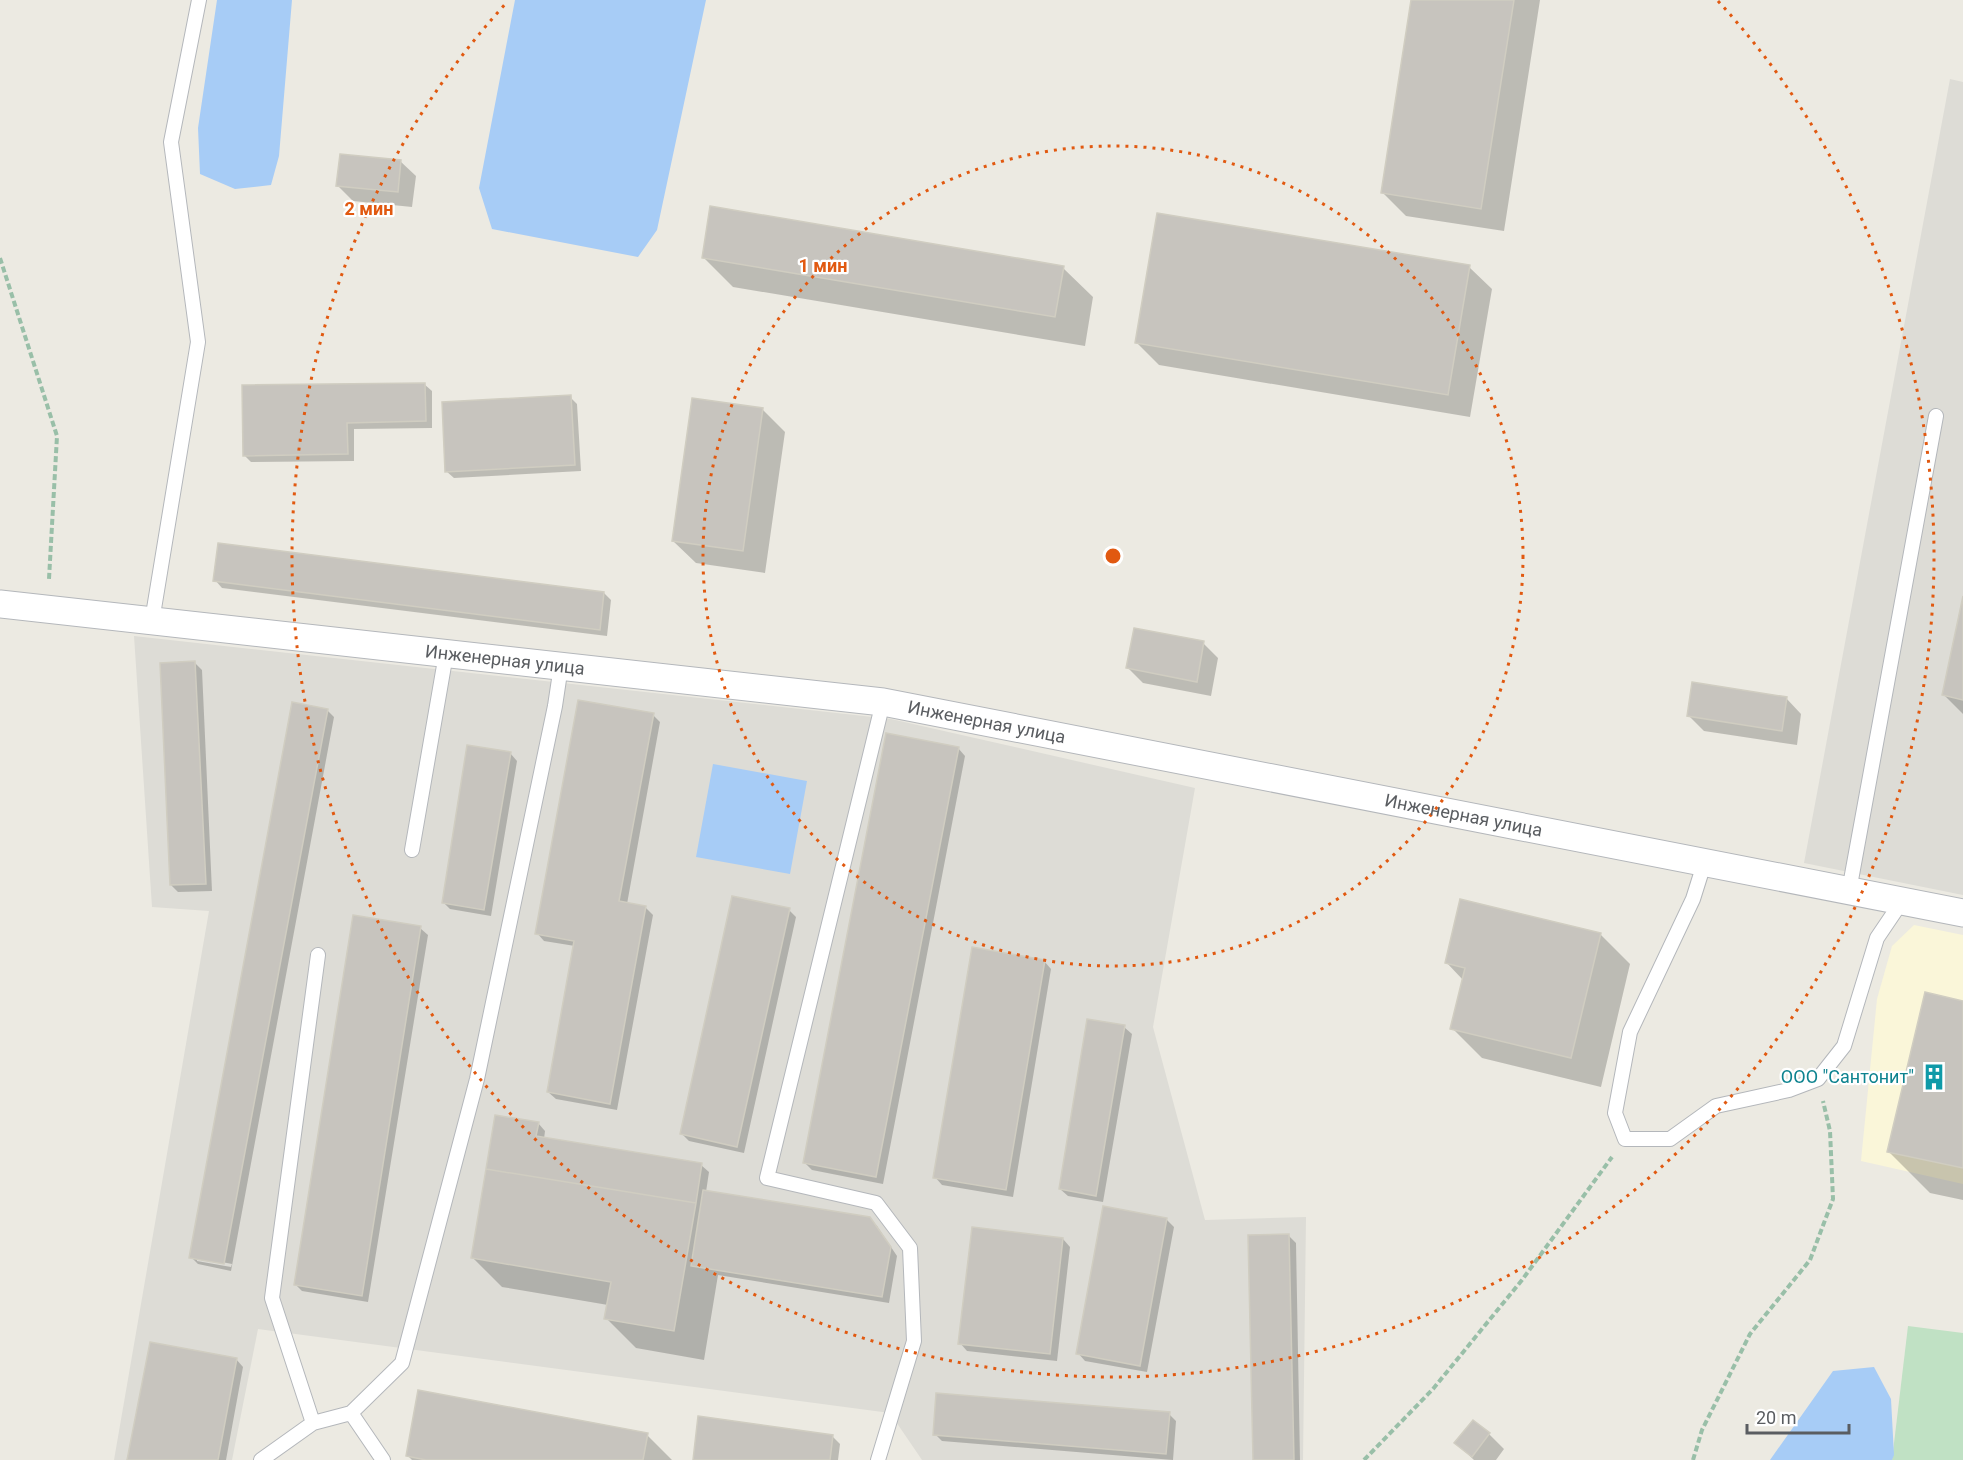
<svg xmlns="http://www.w3.org/2000/svg" width="1963" height="1460" font-family="Roboto,sans-serif">
	<style>
		.commercial { fill: #faf6d9 }
		.industrial { fill: #dddcd6 }
		.green { fill: #c0e1c4 }
		.water { fill: #a7ccf6 }
		.shadow { fill: #0003; fill-rule: evenodd }
		.building { fill: #c7c4be; stroke: #d0cdc1; stroke-width: 1.5 }
		.lines { fill: none; stroke-linecap: round; stroke-linejoin: round }
		.lane-casing { stroke: #b4b7bb; stroke-width: 16 }
		.street-casing { stroke: #b4b7bb; stroke-width: 29 }
		.path { stroke: #99bfa8; stroke-width: 4; stroke-dasharray: 6 3; stroke-linecap: butt }
		.lane { stroke: #fff; stroke-width: 14 }
		.street { stroke: #fff; stroke-width: 27 }
		.ring { fill: none; stroke: #e15910; stroke-width: 3; stroke-dasharray: 3 6 }
		.labels { text-anchor: middle; stroke-width: 4.5; stroke-linejoin: round; paint-order: stroke }
		.street-label { font-size: 18px; fill: #5a5d61; stroke: #fff }
		.culture-label { font-size: 18px; fill: #0d838f; stroke: #fff; text-anchor: end }
		.centre { fill: #e15910; stroke: #fff; stroke-width: 3 }
		.ring-label { font-size: 18px; text-anchor: middle; font-weight: bold; fill: #e15910; stroke: #fff; stroke-width: 4.5; stroke-linejoin: round; paint-order: stroke }
	</style>
	<rect width="100%" height="100%" fill="#eceae2"/>
	<path class="commercial" d="M1914 925 1963 935V1184L1861 1161 1877 999 1892 946Z"/>
	<path class="industrial" d="M1950 79 1963 82V895L1804 863Z
		M134 636 891 719 1195 788 1153 1027 1205 1220 1306 1217 1303 1460H922L890 1413 258 1329 232 1460H114L209 911 152 907Z"/>
	<path class="green" d="M1908 1326 1963 1333V1460H1892Z"/>
	<path class="water" d="M217 0H292L279 156 271 185 235 189 200 174 198 128Z
		M515 0H706L657 230 638 257 492 229 479 188Z
		M713 764 807 781 790 874 696 857Z
		M1874 1367 1891 1399 1894 1455 1892 1460H1770L1833 1371Z"/>
	<path class="shadow" d="M1413 0H1540L1504 231 1406 216 1383 193Z
		M400 161 416 176 412 207 353 201 338 186Z
		M703 257 1063 268 1093 297 1085 346 733 287Z
		M1469 267 1492 289 1470 417 1159 365 1136 342Z
		M424 384 432 391V428L354 429V461L251 462 244 455Z
		M570 397 577 404 581 471 454 478 446 471Z
		M762 409 785 432 765 573 696 563 673 541Z
		M215 580 604 593 611 600 607 636 222 588Z
		M1963 603V714L1944 695Z
		M1203 643 1218 658 1211 696 1143 683 1128 668Z
		M195 663 202 670 212 891 178 892 171 885Z
		M1786 698 1801 714 1797 745 1704 731 1689 716Z
		M327 710 334 717 231 1271 198 1264 191 1257ZM197 1257 232 1264 231 1267 197 1261Z
		M653 715 660 722 627 904 645 907 653 915 617 1110 556 1099 548 1092 575 946 544 941 537 933Z
		M958 748 965 756 883 1184 812 1170 805 1163Z
		M510 753 517 761 491 916 450 909 443 902Z
		M789 910 796 917 744 1153 689 1141 682 1134Z
		M420 928 428 935 368 1302 302 1291 295 1284Z
		M1600 934 1630 964 1601 1087 1482 1058 1452 1028 1463 980 1446 962Z
		M1044 961 1051 969 1013 1197 942 1185 935 1177Z
		M1963 1002V1200L1930 1193 1889 1152Z
		M1124 1027 1132 1034 1103 1202 1068 1196 1060 1189Z
		M538 1123 545 1131 544 1139 701 1165 709 1172 706 1192 869 1218 877 1226 897 1256 889 1303 718 1275 704 1360 636 1348 606 1318 608 1305 502 1287 472 1257Z
		M1105 1208 1167 1220 1174 1227 1147 1372 1085 1361 1078 1353Z
		M1289 1236 1296 1243 1300 1460H1254Z
		M1063 1239 1070 1247 1057 1361 967 1351 960 1343Z
		M236 1359 243 1367 226 1460H129Z
		M1169 1414 1176 1421 1173 1460 942 1441 935 1434Z
		M1489 1434 1504 1449 1496 1460H1474L1456 1443Z
		M647 1435 672 1460H412L408 1456Z
		M832 1436 840 1444 838 1460H694Z"/>
	<path class="building" d="M1411 0H1514L1481 209 1381 193Z
		M340 154 401 160 398 192 336 186Z
		M710 206 1064 266 1055 317 702 258Z
		M1157 213 1470 265 1448 395 1135 343Z
		M425 383 426 421 347 423 348 454 243 456 242 385Z
		M571 395 575 465 445 472 442 402Z
		M692 398 763 408 743 551 672 541Z
		M218 543 604 592 600 630 213 581Z
		M1963 596V700L1942 695Z
		M1134 628 1204 641 1197 682 1126 668Z
		M195 661 206 884 170 885 160 663Z
		M1692 682 1787 697 1782 731 1687 716Z
		M578 700 654 713 619 901 646 906 610 1104 547 1092 574 941 535 934Z
		M292 702 328 709 224 1264 189 1258Z
		M886 733 959 747 876 1177 803 1163Z
		M467 745 511 752 484 910 442 903Z
		M732 896 790 908 737 1147 680 1134Z
		M1460 899 1601 933 1571 1058 1450 1029 1465 968 1445 963Z
		M353 915 421 926 362 1296 294 1285Z
		M972 947 1045 960 1006 1190 933 1178Z
		M1925 992 1963 1001V1168L1887 1152Z
		M1087 1019 1125 1025 1096 1196 1059 1189Z
		M495 1115 539 1122 536 1136 702 1163 696 1203 486 1169Z
		M486 1169 696 1203 674 1331 604 1319 611 1282 471 1258Z
		M703 1190 870 1217 891 1247 882 1297 691 1266Z
		M1103 1206 1167 1218 1140 1366 1076 1354Z
		M972 1227 1063 1238 1050 1354 958 1344Z
		M1289 1234 1294 1460H1253L1248 1235Z
		M150 1342 237 1358 218 1460H127Z
		M418 1390 648 1433 643 1460H426L406 1456Z
		M936 1393 1170 1412 1166 1454 933 1435Z
		M698 1416 833 1435 830 1460H693Z
		M1473 1420 1490 1433 1472 1457 1454 1443Z"/>
	<g class="lines">
		<g class="lane-casing">
			<path id="lane" d="M152 621 198 342 171 142 199 0
				M412 850 446 654
				M1704 864 1693 899 1630 1032 1615 1113 1625 1139H1670L1716 1106 1789 1090 1818 1079 1844 1046 1877 938 1902 901
				M1849 891 1936 416
				M351 1413 383 1460
				M313 1423 272 1298 318 955
				M261 1460 313 1423 351 1413 402 1363 477 1079 555 706 561 666
				M878 1460 914 1341 910 1248 876 1203 767 1178 883 702"/>
		</g>
		<g class="street-casing">
			<g id="street">
				<path id="s1" d="M0 604 883 702 1963 913"/>
			</g>
		</g>
		<path class="path" d="M0 258 57 436 49 579
			M1364 1460 1433 1389 1522 1280 1612 1157
			M1693 1460 1702 1430 1750 1334 1810 1260 1833 1199 1830 1131 1823 1101"/>
		<use href="#lane" class="lane"/>
		<use href="#street" class="street"/>
	</g>
	<g class="ring">
		<circle cx="1113" cy="556" r="410"/>
		<path d="M1718 1A821 821 0 1 1 508 1"/>
	</g>
	<defs>
		<g id="building-bare" transform="scale(2.07)"><path d="M-4-6H4V6H1V3H-1V6H-4ZM-2.5-4.3h1.7v1.8h-1.7ZM.8-4.3h1.7v1.8H.8ZM-2.5-1h1.7V.8h-1.7ZM.8-1h1.7V.8H.8Z" fill="#0f9aa8" stroke="#fff" stroke-width="2.5" paint-order="stroke"/></g>
	</defs>
	<g fill-rule="evenodd">
		<use href="#building-bare" x="1934" y="1077"/>
	</g>
	<g class="labels">
		<g class="street-label">
			<text dy="6" stroke="none"><textPath href="#s1" startOffset="508">Инженерная улица</textPath></text>
			<text dy="6" stroke="none"><textPath href="#s1" startOffset="994">Инженерная улица</textPath></text>
			<text dy="6" stroke="none"><textPath href="#s1" startOffset="1480">Инженерная улица</textPath></text>
		</g>
		<g class="culture-label">
			<text x="1914" y="1083">ООО "Сантонит"</text>
		</g>
	</g>
	<circle cx="1113" cy="556" r="9" class="centre"/>
	<g class="ring-label">
		<text x="369" y="215">2 мин</text>
		<text x="823" y="272">1 мин</text>
	</g>
	<path d="M1747 1424v9h102v-9" fill="none" stroke="#5a5d61" stroke-width="3"/>
	<text x="1756" y="1424" font-size="18" fill="#5a5d61" stroke="#ffffff" stroke-width="4.5" paint-order="stroke">20 m</text>
</svg>
